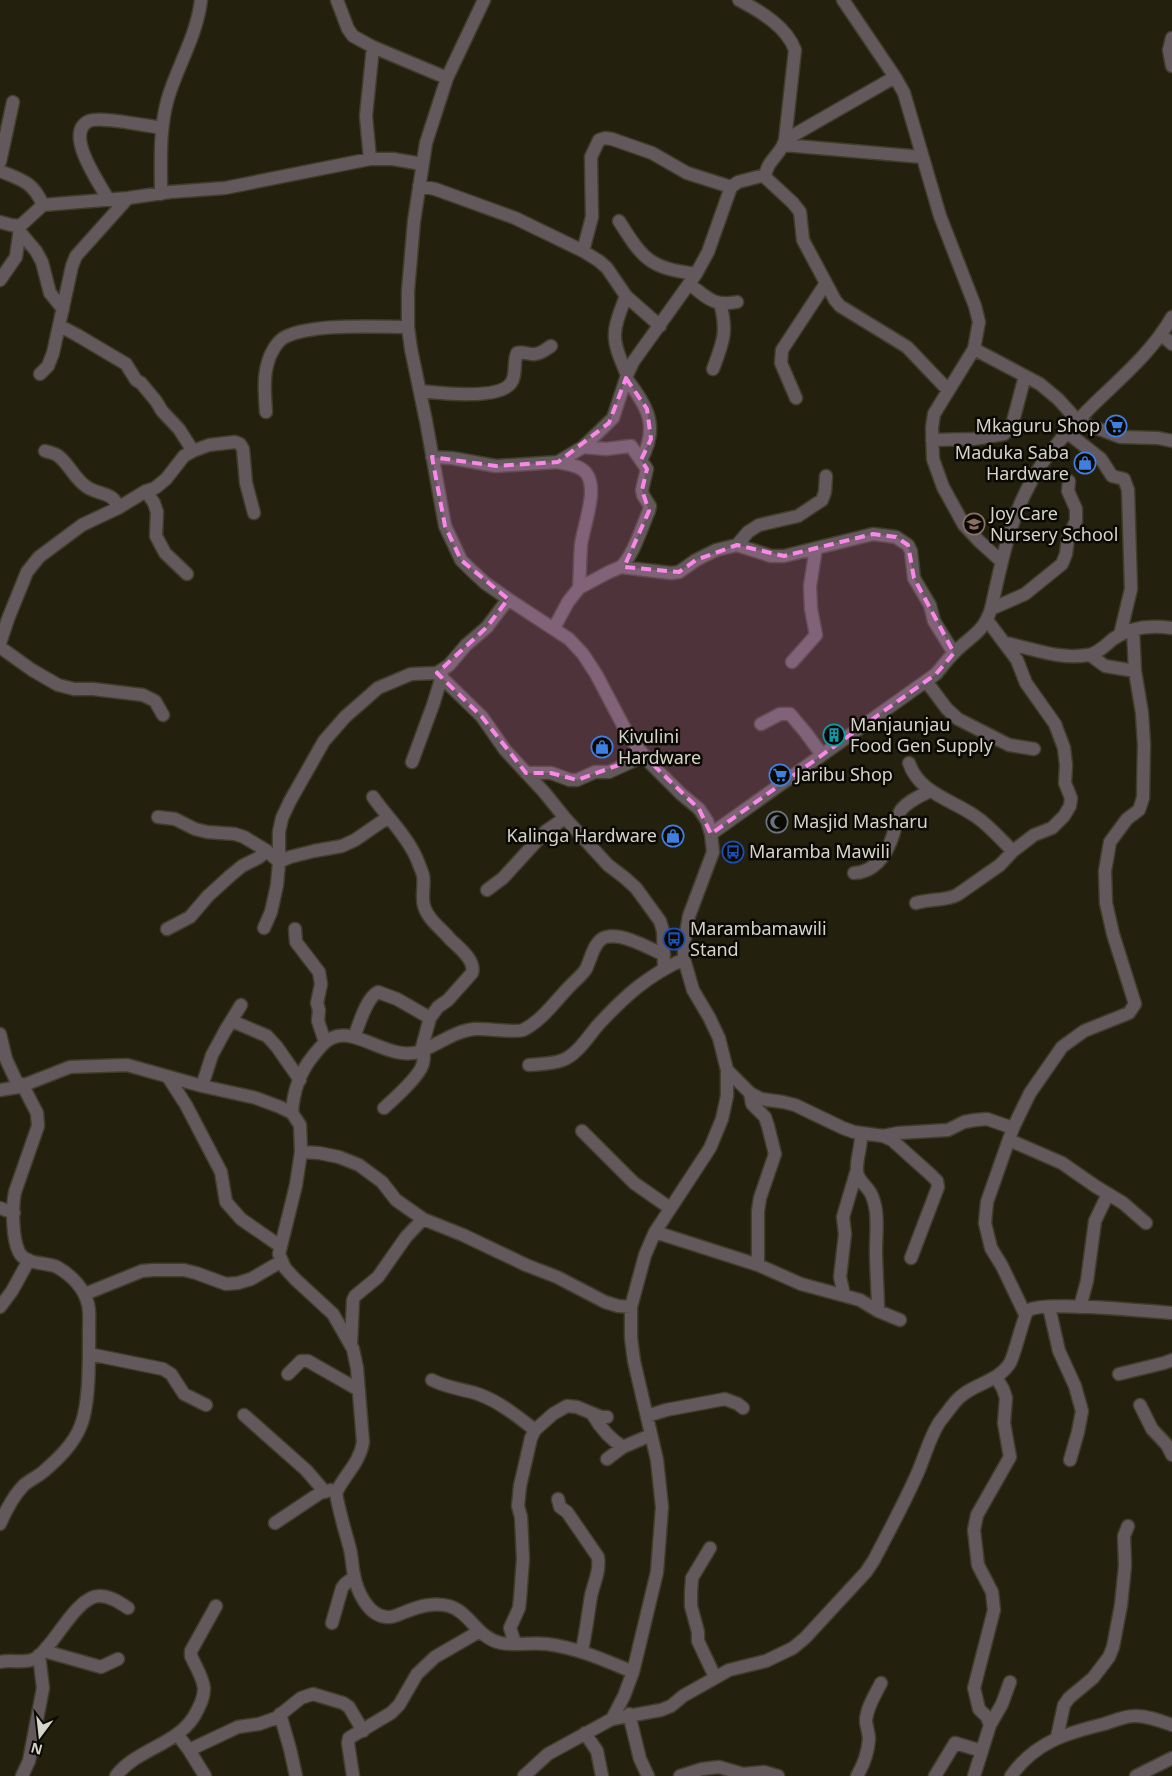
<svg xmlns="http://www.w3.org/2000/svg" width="1172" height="1776" font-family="'Noto Sans',sans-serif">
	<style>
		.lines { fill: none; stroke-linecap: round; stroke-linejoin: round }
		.minor-casing { stroke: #403d2c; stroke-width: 15 }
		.minor { stroke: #63595c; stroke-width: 12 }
		.marked { fill: #f988e9; fill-opacity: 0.2; stroke: #f988e9; stroke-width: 4; stroke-dasharray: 10 6; stroke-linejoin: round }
		.labels { text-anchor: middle; stroke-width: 5; stroke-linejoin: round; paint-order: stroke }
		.poi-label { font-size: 18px; fill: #d6d3c8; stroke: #0b0904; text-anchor: start }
	</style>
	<rect width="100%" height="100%" fill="#24200e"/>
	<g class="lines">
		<g class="minor-casing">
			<path id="minor" d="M337 0 348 29 353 36 373 47 447 78
				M484 0 447 78 426 143 414 221 408 291V327L411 349 426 421 445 526 461 560 470 569 485 583 508 599 569 639 583 654 596 674 625 729 637 747 651 764 681 794 699 809 707 821 711 834 713 852 689 916 684 944V959L693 990 709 1017 719 1038 727 1070V1096L722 1119 710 1148 655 1232 645 1255 631 1307V1338L634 1361 657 1460 662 1507 657 1572 633 1672 624 1696 612 1719 548 1754 524 1776
				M739 0C760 11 787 27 795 50L785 140C782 154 763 164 766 178L793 203 800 212 803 240 835 300 840 306 907 347 948 390
				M843 0 895 77 904 93 940 216 975 306 979 322 974 349 934 414 932 428 933 459 943 487 964 525 979 541 1002 562
				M1172 38 1169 50 1172 66
				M785 140 895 77
				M784 145 922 157
				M370 159 366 116 373 47
				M0 162 13 102
				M0 171C22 180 33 182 43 205
				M419 186 435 189 515 218 583 251 599 261 607 268 626 296 660 326
				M161 194C161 162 159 129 168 98 178 65 197 35 201 0
				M108 199C100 184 63 133 89 121 100 116 147 126 162 128
				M619 221C643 259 649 268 696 274
				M0 222 11 225 20 226 43 205 128 198 170 192 225 188 370 159H393L422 164
				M20 232 36 251 42 262 50 293 63 309
				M583 251 592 217 591 157 599 140 605 138 612 139 652 153 687 173 731 187
				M0 280 16 257 20 228
				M689 284C707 297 713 307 737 302
				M626 296C611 335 611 337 627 375
				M60 326 77 335 126 364 136 380 141 383 156 401 162 411 179 429 193 451
				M1162 335 1172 344
				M974 349 1040 384 1058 399 1078 421 1120 437 1158 438 1172 441
				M713 369C723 342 728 332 720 303
				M40 374 48 366 53 353 72 266 76 256 128 198
				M626 378C647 406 660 426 641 460
				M420 391C439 393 499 400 511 383 517 375 513 362 517 353 524 351 528 355 535 354 541 354 546 349 551 346
				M796 398 781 363 782 350 826 283
				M266 412C265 396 263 378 268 362 270 354 277 341 285 337 313 323 376 327 408 327
				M1068 433 1101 459 1112 476 1124 479 1128 490 1131 589 1120 635
				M932 440 974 439 1004 434 1012 425 1025 376
				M583 447 606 449 631 446 647 469 642 490 643 495 650 506 649 511C641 529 634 554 621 567
				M45 451C49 452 53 453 57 455 69 463 74 479 87 487 98 495 115 492 118 508
				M432 457 452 458 496 466 558 462 583 447 613 418 627 375 633 362 696 274 708 252 731 187 738 182 765 175
				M558 462C568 465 580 465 586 473 599 489 583 527 581 545 580 559 580 574 579 588
				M146 491 154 503 157 512 156 536 165 553 187 574
				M737 545 748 532 759 525 798 516 822 500 825 492 826 476
				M991 609 1025 594 1062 564 1066 554 1068 538 1076 521V509L1068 491 1069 481
				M554 628 568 602 579 588 609 572 621 567 671 573 679 572 696 560 716 550 737 545 771 556H784L873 534 896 537 908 545 911 551 914 578 930 605 934 621 954 653
				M0 643 8 619 27 572 39 557 82 525 118 508 146 491 155 488 166 479 184 456 193 451 209 445 235 442 240 444 243 449 246 483 254 513
				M1005 643C1033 648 1058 660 1088 655 1097 654 1106 645 1113 639 1130 627 1152 625 1172 628
				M0 647 32 670 58 685 74 689H93L143 695 155 701 163 715
				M1090 655 1105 666 1135 671
				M792 662 816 635 811 609 810 586 816 548
				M437 673 482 717 505 750 544 792 565 818 608 865 625 878 636 888 660 921 663 931 664 968
				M926 681 947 709 958 719 1009 745 1034 749
				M761 724 780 714H790L806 733 822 755
				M412 762 433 705 442 676
				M909 763C919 793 952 800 975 816 989 825 1000 839 1013 851
				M526 773H551L570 780H577L595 772H609L644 756
				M158 817 175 819 195 829 207 832 235 834 244 837 267 851 279 862 290 857 314 851 342 846 355 840 387 818
				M711 834 936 674C942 667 947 660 954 653 970 636 983 634 991 609 1001 565 1009 521 1031 482 1045 455 1067 432 1088 410 1118 380 1151 354 1172 317
				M854 873C877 872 888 852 894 832 896 825 897 816 901 810 908 801 920 796 930 791
				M487 890 503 878 546 831 565 818
				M916 903C929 899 945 901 957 895L1000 865 1013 851 1034 835 1052 828 1064 816 1070 806 1071 798 1065 783 1066 765 1064 748 1055 724 1026 683 1017 660 987 620
				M264 928 271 912 277 885 279 862V832L282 818 290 801 324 741 345 717 378 688 411 674 437 673 449 665 466 645 487 627 508 599
				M167 929 190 917 208 896 230 876 242 866 258 858 267 851
				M295 929 296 942 319 972 321 984 317 1003 319 1010 318 1021 325 1042
				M232 1021 267 1036 277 1047 300 1080
				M0 1034 6 1059 19 1087
				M354 1037C359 1025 366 998 378 992L397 999 430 1018
				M421 1051C439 1044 455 1031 474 1029 487 1028 514 1033 523 1030 542 1021 556 1000 571 985 576 980 582 975 586 969 591 959 594 940 606 937 623 933 649 948 664 955
				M529 1065C540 1064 553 1064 563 1060 578 1054 589 1035 599 1024 626 995 647 976 684 959
				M727 1070 750 1093 761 1099 783 1102 795 1105 843 1128 854 1132 883 1136 892 1140 930 1174 937 1181 938 1187 911 1258
				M168 1077 186 1105 221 1172 226 1202 241 1219 280 1246
				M202 1086 212 1055 225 1031 241 1005
				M0 1090 19 1087 70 1067 127 1065 202 1086 256 1098 280 1107 292 1113 300 1125 301 1152 296 1185 279 1254 285 1268 295 1279 333 1314 353 1349 357 1368 363 1442C360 1463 344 1475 336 1493 339 1512 345 1530 350 1549 352 1557 352 1566 354 1575 357 1591 368 1616 387 1617 393 1618 399 1614 405 1612 420 1606 434 1602 449 1606 470 1612 477 1638 501 1643 516 1646 532 1642 547 1644 578 1648 604 1660 633 1672
				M750 1093 752 1104 765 1117 768 1126 775 1154 760 1198 758 1211V1265
				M384 1108C394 1099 421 1075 423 1063 424 1059 424 1054 424 1050
				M292 1113C293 1093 300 1072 313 1056 318 1050 324 1041 332 1038 357 1026 390 1063 421 1051L430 1018 438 1007 448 1000 472 973C476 960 458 947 450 939 441 928 428 920 424 906 421 896 425 885 423 875 421 869 418 862 416 857 406 835 387 817 373 797
				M582 1131 634 1183 670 1208
				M861 1133C862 1146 856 1158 857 1171 857 1181 869 1187 872 1196 879 1212 876 1233 876 1250 876 1270 878 1290 878 1311
				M883 1136 898 1133 948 1130 964 1122 975 1120 987 1119 1013 1128
				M1009 1140 1062 1163 1095 1186 1123 1203 1146 1223
				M301 1152 319 1153 339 1157 359 1165 382 1182 396 1200 423 1219 463 1235 526 1265 557 1277 605 1302 618 1306 631 1307
				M0 1208 14 1213
				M655 1232 758 1265 801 1284 860 1300 878 1311 900 1320
				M85 1294 142 1271 153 1270H184L196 1273 226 1284 238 1283 251 1279 282 1261
				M844 1295 840 1277 845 1234 843 1217 856 1173
				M0 1307 12 1291 29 1260
				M1049 1307 1059 1351 1075 1386 1082 1411 1078 1432 1070 1460
				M1080 1307 1087 1281 1095 1221 1108 1194
				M1025 1314 1002 1266 991 1248 985 1223 987 1202 1013 1128 1030 1093 1062 1047 1084 1031 1129 1013 1135 1004 1113 934 1106 903 1105 871 1110 842 1127 819 1139 810 1143 798 1144 744 1142 713 1135 671 1133 630
				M351 1344 353 1300 355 1296 378 1277 406 1237 423 1219
				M89 1354 163 1369 171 1374 184 1394 206 1405
				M288 1374 301 1361H308L359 1390
				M1119 1374 1164 1363 1172 1360
				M432 1380C447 1388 463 1389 478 1394 500 1402 517 1416 535 1430
				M1140 1405 1152 1429 1167 1445 1172 1455
				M244 1415 306 1470 325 1492
				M593 1415C601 1429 610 1439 623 1447
				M647 1416 666 1410 725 1399 738 1404 743 1408
				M607 1459 623 1447 651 1435
				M558 1499 560 1507 567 1512 598 1557C600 1572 594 1582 591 1596 588 1614 586 1632 582 1650
				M275 1523 320 1493 331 1490
				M0 1524C6 1510 14 1495 24 1485 30 1480 37 1477 43 1472 58 1459 74 1444 81 1425 90 1402 89 1356 89 1330 89 1322 90 1312 88 1304 84 1288 71 1275 57 1267 46 1262 25 1265 19 1252 12 1238 12 1207 15 1192L38 1126 37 1113 22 1084
				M710 1548 692 1578 691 1593V1606L698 1632V1641L715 1677
				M332 1623 342 1588 345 1584 354 1577
				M515 1643 510 1628 519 1608 520 1599 523 1559 521 1517 518 1506 520 1486 531 1438 535 1430 553 1414 567 1406 577 1407 601 1417H607
				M44 1651 101 1667 118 1659
				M0 1662C11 1659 24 1664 34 1659 40 1657 44 1650 48 1646 60 1633 80 1596 99 1596 110 1596 119 1602 128 1608
				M280 1714 290 1749 296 1776
				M629 1714 640 1759 648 1776
				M612 1719 661 1710 671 1706 683 1696 729 1670 766 1661 793 1648 805 1638 866 1572 874 1560C889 1531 905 1502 918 1472 925 1456 931 1433 941 1420 947 1413 953 1403 960 1397 975 1383 998 1382 1010 1363 1015 1354 1024 1313 1029 1310 1045 1301 1148 1311 1172 1313
				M990 1725 1002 1704 1010 1682
				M585 1733 597 1751 602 1776
				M177 1734 189 1750 205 1776
				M1057 1737 1064 1705 1069 1698 1093 1678 1109 1657 1113 1647 1121 1605 1125 1566 1124 1536 1128 1526
				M189 1750 238 1727 259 1724 276 1718 301 1698 313 1694 343 1703 349 1707 363 1731
				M22 1776 29 1761 43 1688 39 1655
				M116 1776C138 1747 181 1745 197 1711 201 1703 204 1697 204 1688 203 1678 195 1665 191 1656V1651L216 1606
				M353 1776 348 1743 349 1738 391 1713 399 1705 417 1674 435 1657 480 1631
				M680 1776 702 1769 719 1767 743 1774 764 1772 778 1776
				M857 1776C864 1764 868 1753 869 1739 869 1733 866 1726 866 1720 867 1707 875 1695 881 1683
				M935 1776 955 1743 982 1751
				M974 1776 990 1725 987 1717 979 1709 974 1688 994 1610 992 1592 978 1565 974 1530 977 1515 1010 1457 1004 1423 1006 1398 1003 1389 996 1377
				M1011 1776C1035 1742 1067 1733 1104 1724 1113 1721 1125 1716 1134 1716 1146 1715 1161 1721 1172 1725
				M1136 1776 1172 1758"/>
		</g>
		<use href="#minor" class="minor"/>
	</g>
	<path class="marked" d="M626 378 647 409 651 439 641 460 647 469 642 490 649 511 624 567 679 572 696 560 737 545 784 556 873 534 896 537 908 545 914 578 954 653 936 674 711 834 699 809 644 756 577 780 551 773H526L482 717 437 673 487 627 508 599 461 560 445 526 432 457 496 466 558 462 609 423Z"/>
	<defs>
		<g id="supermarket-ring" transform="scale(1.125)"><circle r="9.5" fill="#0b0904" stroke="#3f7fe0" stroke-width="1.5"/><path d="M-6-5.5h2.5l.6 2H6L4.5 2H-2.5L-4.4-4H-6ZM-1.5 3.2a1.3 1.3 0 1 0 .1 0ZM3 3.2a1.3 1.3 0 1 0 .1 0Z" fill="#3f7fe0"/></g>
		<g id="shop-ring" transform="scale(1.125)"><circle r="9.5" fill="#0b0904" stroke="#3f7fe0" stroke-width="1.5"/><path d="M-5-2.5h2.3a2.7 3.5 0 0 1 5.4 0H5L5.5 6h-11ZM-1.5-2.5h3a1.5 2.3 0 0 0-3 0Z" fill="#3f7fe0"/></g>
		<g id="school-ring" transform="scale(1.125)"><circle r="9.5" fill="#0b0904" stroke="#8d6e63" stroke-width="1.5"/><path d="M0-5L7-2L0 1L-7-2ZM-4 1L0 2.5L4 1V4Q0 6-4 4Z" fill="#8d6e63"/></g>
		<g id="building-ring" transform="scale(1.125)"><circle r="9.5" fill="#0b0904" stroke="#0f9aa8" stroke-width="1.5"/><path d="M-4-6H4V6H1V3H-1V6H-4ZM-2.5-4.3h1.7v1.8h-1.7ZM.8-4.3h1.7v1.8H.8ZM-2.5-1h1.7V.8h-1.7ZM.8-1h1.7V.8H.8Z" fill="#0f9aa8"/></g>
		<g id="mosque-ring" transform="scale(1.125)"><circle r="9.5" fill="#0b0904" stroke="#6b7280" stroke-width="1.5"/><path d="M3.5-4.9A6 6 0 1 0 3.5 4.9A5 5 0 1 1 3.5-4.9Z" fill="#6b7280"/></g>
		<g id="bus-ring" transform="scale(1.125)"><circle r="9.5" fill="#0b0904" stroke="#1a4fb4" stroke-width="1.5"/><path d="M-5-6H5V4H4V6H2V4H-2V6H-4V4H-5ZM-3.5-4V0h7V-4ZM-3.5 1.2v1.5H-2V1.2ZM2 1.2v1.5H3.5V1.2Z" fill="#1a4fb4"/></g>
	</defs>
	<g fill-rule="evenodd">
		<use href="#supermarket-ring" x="1116" y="426"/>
		<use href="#shop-ring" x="1085" y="463"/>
		<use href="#school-ring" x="974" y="524"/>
		<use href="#building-ring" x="834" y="735"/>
		<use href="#shop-ring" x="602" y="747"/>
		<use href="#supermarket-ring" x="780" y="775"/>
		<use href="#mosque-ring" x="777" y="822"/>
		<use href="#shop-ring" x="673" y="836"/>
		<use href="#bus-ring" x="733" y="852"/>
		<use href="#bus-ring" x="674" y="939"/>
	</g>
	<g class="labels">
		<g class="poi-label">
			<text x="1100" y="432" text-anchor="end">Mkaguru Shop</text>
			<text x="1069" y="459" text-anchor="end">Maduka Saba<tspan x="1069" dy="21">Hardware</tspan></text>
			<text x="990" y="520">Joy Care<tspan x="990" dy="21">Nursery School</tspan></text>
			<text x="850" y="731">Manjaunjau<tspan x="850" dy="21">Food Gen Supply</tspan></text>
			<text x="618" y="743">Kivulini<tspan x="618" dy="21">Hardware</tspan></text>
			<text x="796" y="781">Jaribu Shop</text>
			<text x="793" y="828">Masjid Masharu</text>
			<text x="657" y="842" text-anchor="end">Kalinga Hardware</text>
			<text x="749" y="858">Maramba Mawili</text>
			<text x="690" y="935">Marambamawili<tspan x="690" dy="21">Stand</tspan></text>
		</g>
	</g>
	<g transform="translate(40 1736) rotate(195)" stroke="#0b0904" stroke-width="4" paint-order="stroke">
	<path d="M0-4L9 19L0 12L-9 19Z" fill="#d6d3c8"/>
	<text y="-8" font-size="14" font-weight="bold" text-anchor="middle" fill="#d6d3c8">N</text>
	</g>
</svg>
